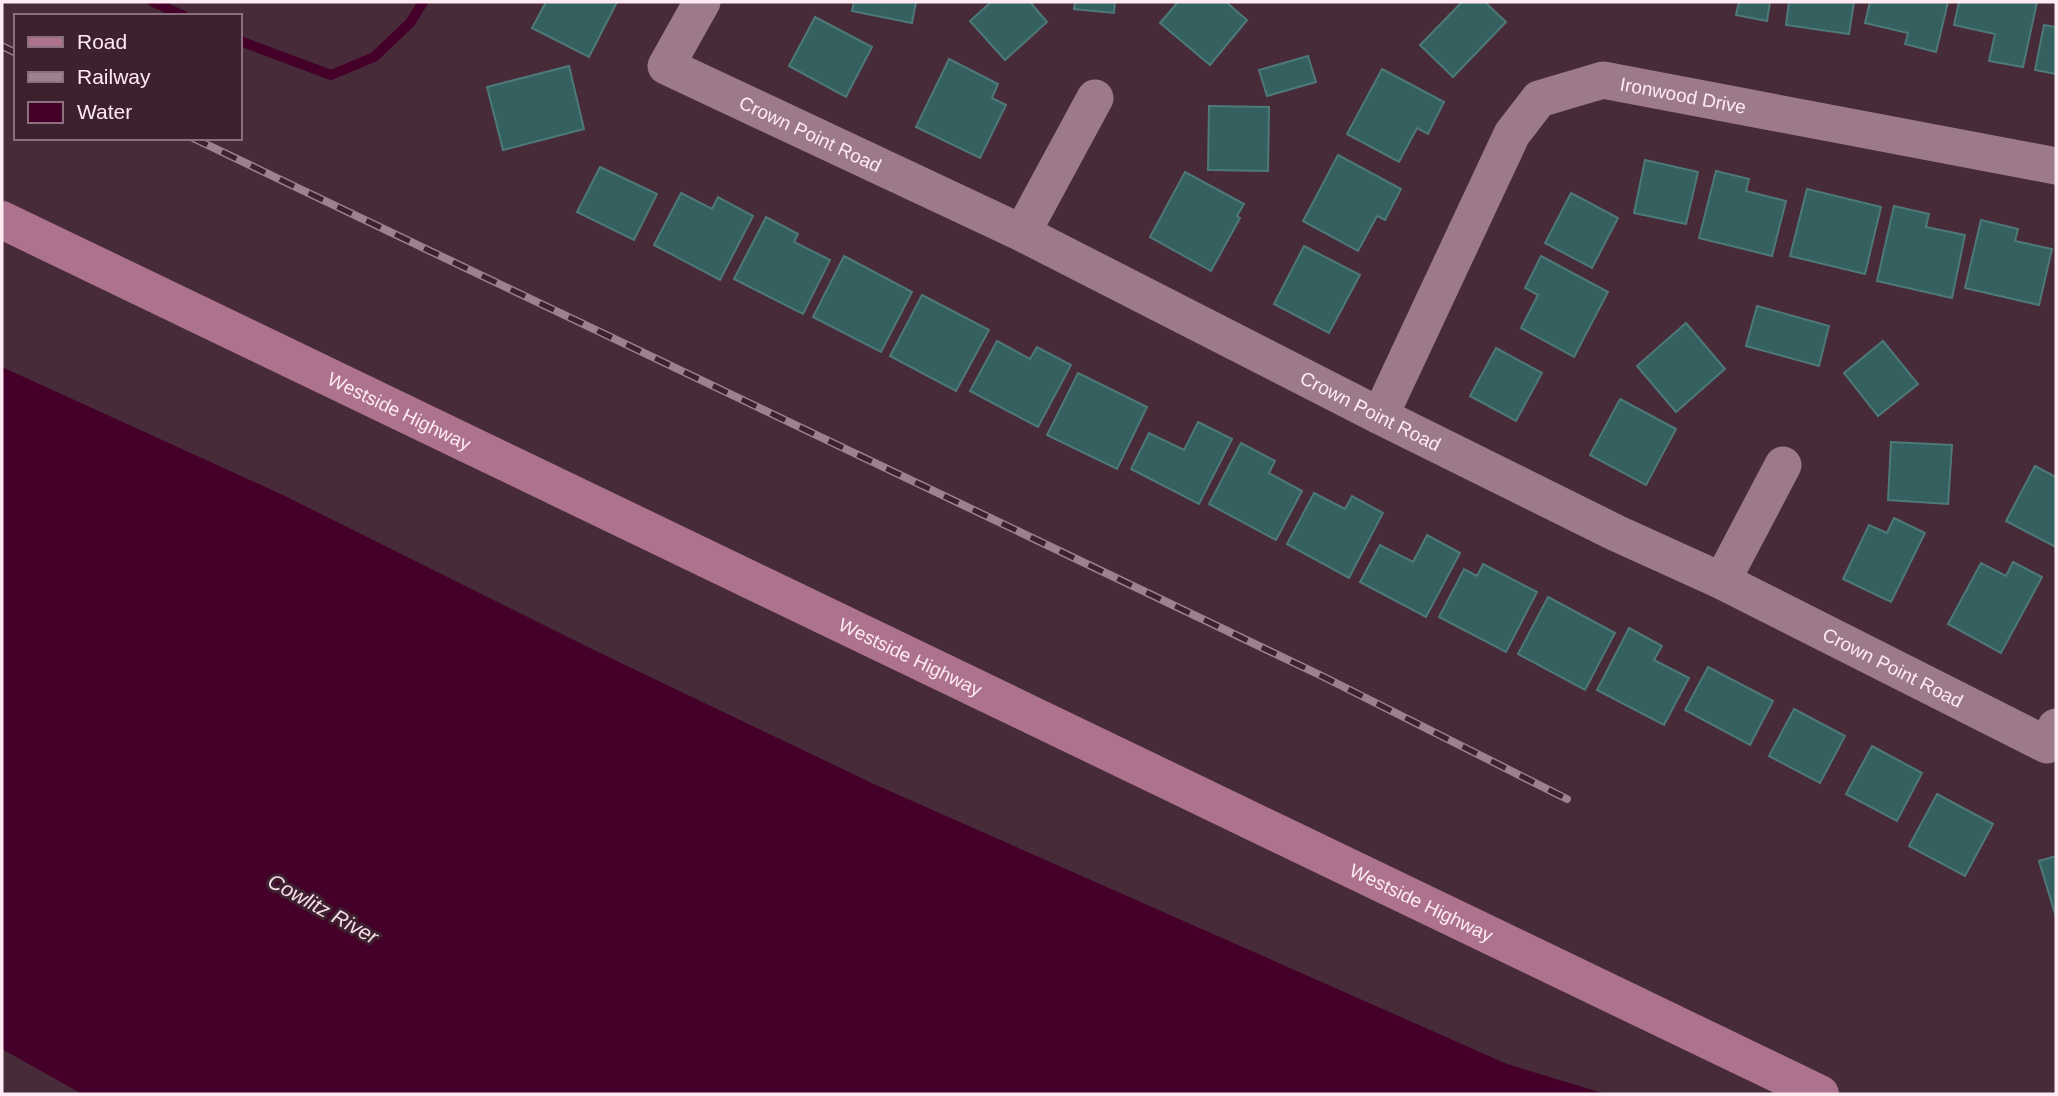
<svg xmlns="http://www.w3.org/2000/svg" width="2058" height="1096" font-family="Arial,sans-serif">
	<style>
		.water { fill: #450029 }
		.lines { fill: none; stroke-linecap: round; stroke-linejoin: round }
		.stream { stroke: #450029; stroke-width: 10 }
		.building { fill: #346060; stroke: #4d7978; stroke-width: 2 }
		.minor { stroke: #9d7a89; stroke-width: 37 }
		.secondary { stroke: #ad738e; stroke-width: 38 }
		.rail-casing { stroke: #9b828e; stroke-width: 8 }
		.rail { stroke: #3e212f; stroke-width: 5; stroke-dasharray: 16; stroke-linecap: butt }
		.labels { text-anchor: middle; stroke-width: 6; stroke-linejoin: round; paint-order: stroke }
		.street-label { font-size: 19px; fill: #feeaf3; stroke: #3e212f }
		.water-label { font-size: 21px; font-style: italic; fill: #f4dde7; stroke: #3e212f }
	</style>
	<rect width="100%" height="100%" fill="#482b39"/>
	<path class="water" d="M2 367 283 495 598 652 876 785 1507 1064 1606 1094H82L2 1049Z"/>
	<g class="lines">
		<path class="stream" d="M153 2 184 16
			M240 41 331 75 374 57 410 23 423 2"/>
	</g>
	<path class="building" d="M546 2H617L589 57 532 28Z
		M854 2H916L912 23 852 11Z
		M991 2H1030L1047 22 1005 60 970 21Z
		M1075 2H1115L1114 13 1074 9Z
		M1178 2H1226L1247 20 1210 65 1160 23Z
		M1462 2H1485L1506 22 1453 77 1420 45Z
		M1739 2H1770L1767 21 1736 15Z
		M1789 2H1854L1849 34 1786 25Z
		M1870 2H1948L1936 52 1905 44 1908 33 1865 23Z
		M1959 2H2037L2023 67 1989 61 1995 34 1954 25Z
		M815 17 872 47 846 97 789 66Z
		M2044 25 2056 27V74L2035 70Z
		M1308 56 1316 82 1267 96 1259 70Z
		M949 59 998 84 992 98 1006 105 980 158 916 127Z
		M569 66 584 129 503 150 487 87Z
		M1382 69 1444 102 1428 134 1417 128 1399 162 1347 134Z
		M1209 106 1269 107 1268 171 1208 170Z
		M1338 155 1401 189 1385 220 1377 216 1358 251 1303 221Z
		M1645 160 1698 172 1686 224 1634 213Z
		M600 167 657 194 634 240 577 212Z
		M1716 171 1749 179 1746 191 1786 201 1772 256 1699 238Z
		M1185 172 1244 204 1237 216 1240 218 1211 271 1150 237Z
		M1807 189 1881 207 1865 274 1790 256Z
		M681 193 712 209 718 197 753 216 720 280 654 245Z
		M1571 193 1618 218 1592 268 1545 243Z
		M1894 206 1929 214 1926 227 1965 235 1952 298 1877 281Z
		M766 217 798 234 794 242 830 260 803 314 734 279Z
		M1981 220 2018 229 2015 241 2052 249 2039 305 1965 288Z
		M1304 246 1360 275 1329 333 1274 304Z
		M844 256 912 292 881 352 813 317Z
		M1541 256 1608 292 1574 357 1521 328 1538 295 1525 288Z
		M922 295 989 330 956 391 890 356Z
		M1757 306 1829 326 1819 366 1746 346Z
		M1686 323 1725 369 1676 412 1637 366Z
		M997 341 1030 359 1037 347 1071 365 1038 427 970 391Z
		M1883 341 1918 384 1878 416 1844 373Z
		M1496 348 1542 373 1516 421 1470 396Z
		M1078 373 1147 407 1117 469 1047 435Z
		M1620 399 1676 429 1646 485 1590 455Z
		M1198 422 1232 439 1199 504 1131 469 1149 433 1184 450Z
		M1891 442 1952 445 1948 504 1888 500Z
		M1241 443 1275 461 1269 473 1302 491 1276 540 1209 504Z
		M2035 466 2056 477V547L2006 521Z
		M1314 493 1345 509 1352 496 1383 513 1349 578 1287 544Z
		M1894 518 1925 533 1891 602 1843 579 1869 525 1887 533Z
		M1427 535 1460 553 1426 617 1360 582 1380 545 1413 562Z
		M2013 562 2042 577 2001 653 1948 624 1981 563 2006 576Z
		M1483 564 1537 592 1506 652 1439 617 1464 569 1477 576Z
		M1548 597 1615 633 1585 690 1518 654Z
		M1629 628 1662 646 1654 660 1689 678 1664 725 1597 690Z
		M1708 667 1773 701 1750 745 1685 710Z
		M1794 709 1845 736 1820 783 1769 756Z
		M1872 746 1922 773 1897 821 1846 794Z
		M1937 794 1993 824 1965 876 1909 846Z
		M2056 856V917L2039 861Z"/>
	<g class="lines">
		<g class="minor">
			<path id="s1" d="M702 2 666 66 1022 233 1380 416 1616 533 1722 581 2047 745 2056 727"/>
			<path d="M1022 233 1095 98"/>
			<path id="s2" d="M1380 416 1512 134 1539 99 1603 80 2056 166"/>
			<path d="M1722 581 1783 465"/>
		</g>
		<path class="secondary" id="s3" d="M2 220 1820 1094"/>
		<g class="rail-casing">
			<path id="rail" d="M2 46 16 53
				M193 138 1324 677 1567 799"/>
		</g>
		<use href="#rail" class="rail"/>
	</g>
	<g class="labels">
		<g class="street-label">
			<text dy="7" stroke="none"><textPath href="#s2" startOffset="504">Ironwood Drive</textPath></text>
			<text dy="7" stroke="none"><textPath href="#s1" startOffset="233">Crown Point Road</textPath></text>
			<text dy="7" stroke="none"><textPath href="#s1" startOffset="858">Crown Point Road</textPath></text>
			<text dy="7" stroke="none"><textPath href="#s3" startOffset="441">Westside Highway</textPath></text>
			<text dy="7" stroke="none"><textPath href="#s3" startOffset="1008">Westside Highway</textPath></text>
			<text dy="7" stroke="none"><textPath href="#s1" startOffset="1440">Crown Point Road</textPath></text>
			<text dy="7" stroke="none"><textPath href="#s3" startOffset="1575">Westside Highway</textPath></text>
		</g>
		<g class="water-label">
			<text transform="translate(323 909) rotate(29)" y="7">Cowlitz River</text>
		</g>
	</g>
	<rect width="2058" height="1096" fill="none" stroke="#feeaf3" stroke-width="7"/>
	<rect x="14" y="14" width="228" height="126" fill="#3e212f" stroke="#8b717d" stroke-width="2"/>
	<rect x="28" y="37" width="35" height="10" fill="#ad738e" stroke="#8b717d" stroke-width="2"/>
	<text x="77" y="49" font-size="21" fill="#feeaf3">Road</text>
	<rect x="28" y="72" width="35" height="10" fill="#9b828e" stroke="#8b717d" stroke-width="2"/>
	<text x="77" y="84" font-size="21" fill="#feeaf3">Railway</text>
	<rect x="28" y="102" width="35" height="21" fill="#450029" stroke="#8b717d" stroke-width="2"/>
	<text x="77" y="119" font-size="21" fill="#feeaf3">Water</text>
</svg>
